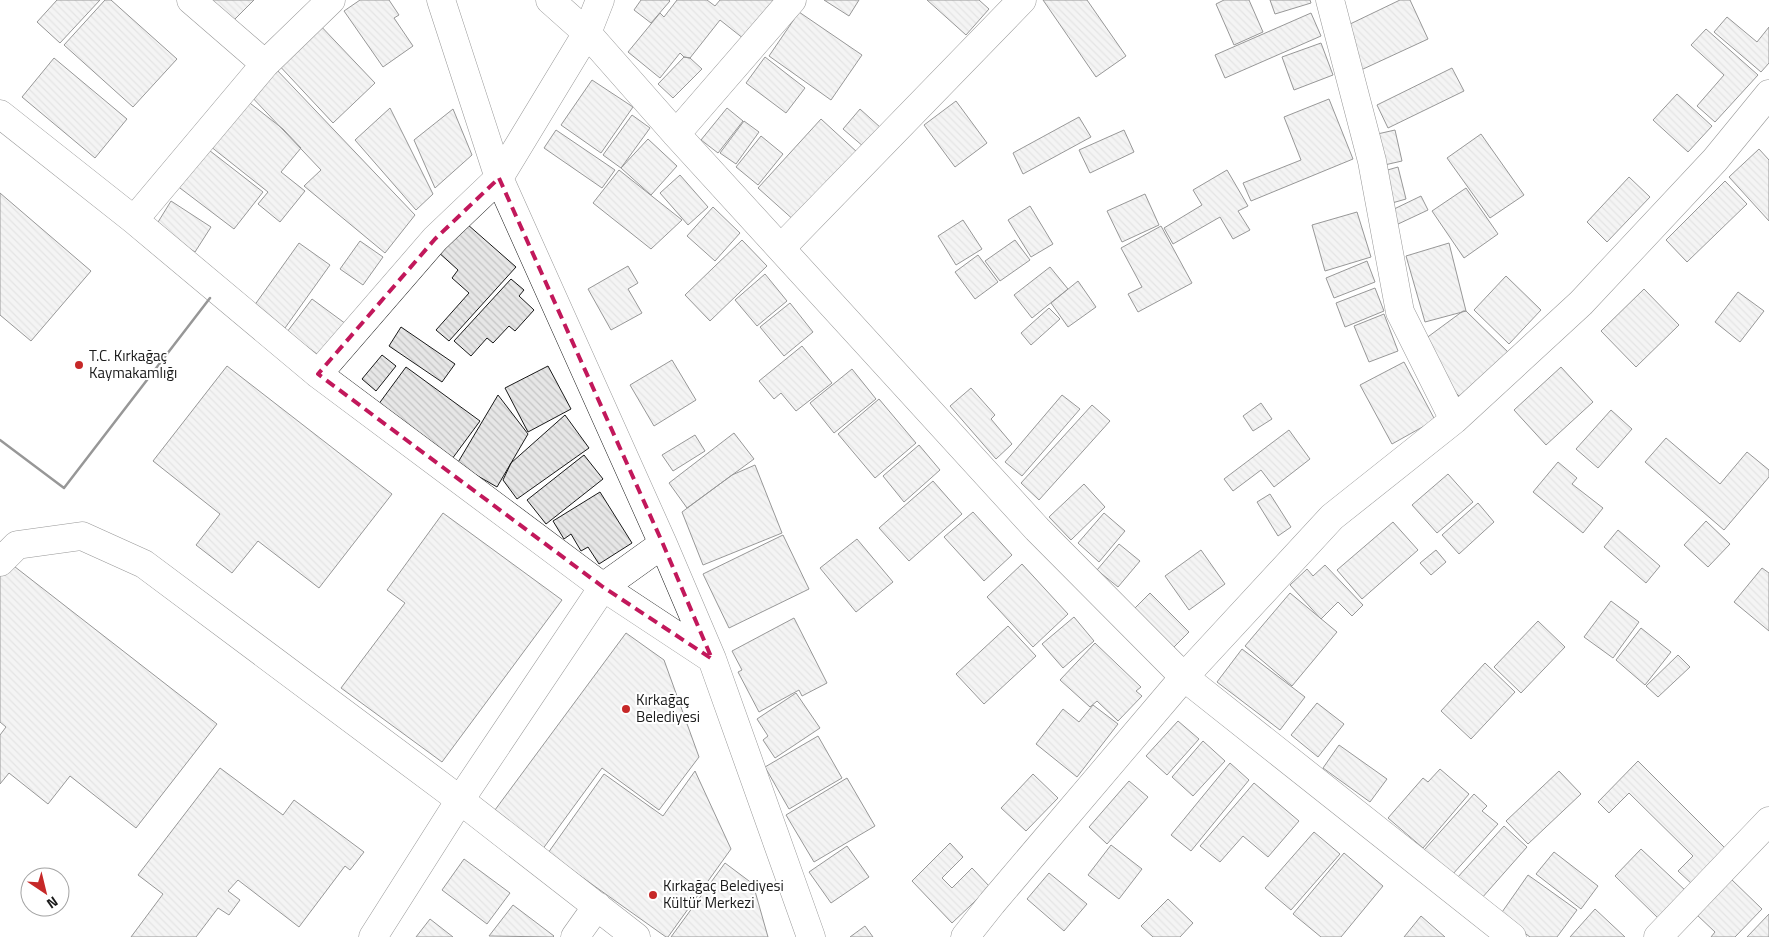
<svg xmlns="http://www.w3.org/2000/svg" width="1769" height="937" font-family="'Titillium Web',sans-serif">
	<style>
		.building { fill: url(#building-back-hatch); stroke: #1a1a1a }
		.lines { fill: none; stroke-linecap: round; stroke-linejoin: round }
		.minor-casing { stroke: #1a1a1a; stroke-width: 29 }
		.minor { stroke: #fff; stroke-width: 28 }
		.wall { stroke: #1a1a1a; stroke-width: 2.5 }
		.marked { fill: none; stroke: #c2185b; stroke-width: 4; stroke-dasharray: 10 6; stroke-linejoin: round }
		.poi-dot { fill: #c62828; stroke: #fff; stroke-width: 2 }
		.labels { text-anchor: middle; stroke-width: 4; stroke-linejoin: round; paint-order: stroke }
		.poi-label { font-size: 15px; fill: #1a1a1a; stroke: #fff; text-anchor: start }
	</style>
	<defs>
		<pattern id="building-back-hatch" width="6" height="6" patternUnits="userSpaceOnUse" patternTransform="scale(1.25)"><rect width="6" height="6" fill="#e6e6e6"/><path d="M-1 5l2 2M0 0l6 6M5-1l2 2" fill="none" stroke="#c5c5c5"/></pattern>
	</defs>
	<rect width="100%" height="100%" fill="#fff"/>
	<path class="building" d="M57 0H100L60 43 37 22Z
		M105 0H111L177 59 133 107 64 45Z
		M206 0H254L230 24Z
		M360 0H389L399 15 394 18 413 46 383 67 344 11Z
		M641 0H669L670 1 651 23 634 10Z
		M677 0H707L715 6 720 0H774L744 39 720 20 690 58 684 57 680 53 660 78 628 52 660 13 664 17Z
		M824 0H859L849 16Z
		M927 0H979L989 9 966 35Z
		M1043 0H1087L1126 56 1096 77Z
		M1224 0H1249L1263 32 1234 45 1216 4Z
		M1270 0H1310L1311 3 1275 14Z
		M1400 0H1410L1428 39 1361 70 1348 43 1355 40 1348 25Z
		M799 12 862 55 831 100 769 56Z
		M1311 13 1321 36 1225 78 1215 55Z
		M1727 17 1757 42 1769 27V63L1761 72 1714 32Z
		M316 21 375 83 333 123 275 61Z
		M1706 29 1758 75 1715 122 1697 106 1724 75 1691 45Z
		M1321 43 1333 75 1294 90 1282 57Z
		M684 57 690 58 702 69 673 98 658 84Z
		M765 57 805 88 786 113 746 83Z
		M54 58 127 119 95 158 22 97Z
		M275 68 415 215 385 253 304 186 321 170 248 93Z
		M1452 68 1464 91 1388 128 1377 105Z
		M592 80 633 107 601 153 561 125Z
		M1677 94 1712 126 1688 152 1653 120Z
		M1329 99 1353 159 1251 201 1243 183 1301 160 1284 117Z
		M246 100 283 129 301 148 281 172 305 191 280 222 258 204 268 192 210 146Z
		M956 101 987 143 955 167 924 125Z
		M390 108 433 194 416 210 355 140Z
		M727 108 743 121 718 153 701 140Z
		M453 109 472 155 435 188 414 140Z
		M860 109 881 128 864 147 843 129Z
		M632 115 650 128 621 168 603 155Z
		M1079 117 1091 137 1023 174 1013 153Z
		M821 119 858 153 796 222 758 188Z
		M744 121 759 132 736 164 720 153Z
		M556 130 615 170 602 188 544 148Z
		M1124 130 1134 152 1090 173 1079 150Z
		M1395 130 1402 161 1380 166 1373 135Z
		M1481 134 1524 195 1490 218 1447 158Z
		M761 136 783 154 758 185 736 167Z
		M648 139 677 166 651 195 621 168Z
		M205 147 263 192 234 229 176 185Z
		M1759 149 1769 160V221L1729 177Z
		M1398 167 1406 199 1392 203 1384 171Z
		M619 170 682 220 651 249 593 203Z
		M1227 170 1248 206 1238 211 1250 230 1233 239 1220 217 1173 244 1164 228 1202 205 1193 190Z
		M680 175 708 207 688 225 660 193Z
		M1629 177 1650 197 1607 242 1587 222Z
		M1725 181 1747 204 1687 262 1666 240Z
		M1466 188 1498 234 1464 258 1432 211Z
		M0 193 91 271 31 341 0 315Z
		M1145 194 1159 225 1122 242 1107 211Z
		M1421 196 1428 210 1396 225 1390 211Z
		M171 201 211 227 195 252 155 227Z
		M1030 206 1053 244 1031 257 1008 220Z
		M713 207 740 233 715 261 687 236Z
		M1357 212 1371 257 1325 271 1312 225Z
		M459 217 516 267 449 341 436 330 469 293 452 278 458 270 437 251Z
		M963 220 982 249 956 265 938 236Z
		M1161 226 1192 283 1138 312 1128 294 1142 287 1121 248Z
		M742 240 767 266 710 321 685 295Z
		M1015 240 1030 260 1000 281 985 261Z
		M360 241 383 257 363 285 340 269Z
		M299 243 330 265 285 328 254 306Z
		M1449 243 1466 311 1425 322 1406 256Z
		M978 255 998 282 975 299 955 272Z
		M1367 261 1375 282 1334 298 1326 278Z
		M628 266 638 283 628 289 642 313 611 330 588 289Z
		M1050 267 1068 289 1032 318 1014 295Z
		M765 274 787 301 757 326 735 300Z
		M1506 276 1541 310 1509 344 1474 310Z
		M511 279 524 290 519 296 534 310 515 331 509 326 493 343 487 338 471 356 454 341Z
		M1078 281 1096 307 1068 327 1051 303Z
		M1375 288 1384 311 1345 327 1336 303Z
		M1644 289 1679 325 1636 367 1601 331Z
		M1738 292 1764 311 1740 342 1715 322Z
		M312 299 346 324 321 357 287 332Z
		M790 303 813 332 784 356 760 327Z
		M1049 308 1060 319 1031 345 1021 333Z
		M1463 311H1466L1511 355 1465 402 1441 378 1425 339Z
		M1384 314 1398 351 1369 362 1354 326Z
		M401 327 455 364 442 382 389 346Z
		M802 346 832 383 796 411 781 393 774 399 759 381Z
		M382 355 396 366 376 391 362 379Z
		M672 360 696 400 654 426 630 385Z
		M1404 362 1435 420 1392 444 1360 385Z
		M227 366 392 494 319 588 258 541 232 573 196 545 220 514 153 461Z
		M548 366 571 409 528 432 505 388Z
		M406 367 480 421 452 459 378 405Z
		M1561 367 1593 402 1546 445 1514 410Z
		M852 369 876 399 834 433 810 403Z
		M971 388 995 415 991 419 1012 444 996 459 950 406Z
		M498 395 528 434 497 487 457 464Z
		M1062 395 1080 409 1022 476 1005 462Z
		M879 399 916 443 875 478 838 434Z
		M1261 403 1272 419 1253 431 1243 416Z
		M1092 405 1110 421 1039 500 1021 483Z
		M1611 410 1632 429 1598 468 1576 449Z
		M565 415 589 448 517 499 503 480 511 463Z
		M1289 430 1310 459 1274 487 1261 470 1233 491 1224 479Z
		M734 433 754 459 687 508 669 483Z
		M695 435 705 451 673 471 662 455Z
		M1666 438 1720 484 1747 452 1769 470V477L1724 530 1645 462Z
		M919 445 940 470 904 502 883 476Z
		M584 455 603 479 546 524 527 500Z
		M1558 462 1577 478 1572 484 1603 508 1583 533 1533 492Z
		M755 465 782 533 703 565 682 512 732 475Z
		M1448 474 1473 502 1437 533 1412 505Z
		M933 481 962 514 909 561 879 528Z
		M1084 484 1105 507 1071 540 1049 517Z
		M600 492 632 543 599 564 588 547 581 551 571 534 564 539 553 521Z
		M1270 494 1291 527 1278 536 1257 502Z
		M1478 503 1494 522 1459 554 1442 535Z
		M973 512 1012 555 984 581 944 537Z
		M443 513 562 600 442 762 341 688 405 603 387 590Z
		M1104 513 1125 531 1099 562 1078 543Z
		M1706 521 1730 544 1708 567 1684 545Z
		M1393 522 1418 550 1362 599 1337 570Z
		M1618 530 1660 566 1646 583 1604 547Z
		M783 535 809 589 729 628 703 574Z
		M857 539 893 582 856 612 820 568Z
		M1119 544 1140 561 1118 587 1097 570Z
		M1201 550 1225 584 1189 610 1165 576Z
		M1436 550 1446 562 1431 575 1420 563Z
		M10 563 217 724 136 828 70 776 48 804 9 773 0 784V735L6 727 0 722V576Z
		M1022 564 1068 614 1033 647 987 597Z
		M1325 565 1363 605 1352 616 1338 602 1321 619 1290 585 1307 569 1313 576Z
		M1762 568 1769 573V631L1734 602Z
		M1150 593 1189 632 1171 650 1132 611Z
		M1290 593 1337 632 1292 686 1245 646Z
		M1611 601 1639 622 1613 658 1584 637Z
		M1074 617 1094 641 1063 668 1042 644Z
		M794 618 827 683 802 696 799 690 759 712 738 672 742 670 732 651Z
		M1538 621 1565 647 1521 693 1494 667Z
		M1008 626 1036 656 984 704 956 674Z
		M1641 628 1671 652 1645 685 1616 660Z
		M626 633 664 660 699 757 659 810 602 768 542 850 492 814Z
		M1095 643 1141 687 1136 691 1142 696 1118 721 1097 701 1090 707 1060 680Z
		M1242 649 1305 697 1280 730 1217 682Z
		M1678 655 1690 667 1658 697 1646 686Z
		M1485 663 1515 692 1471 739 1441 711Z
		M796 693 820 728 775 758 763 740 768 736 757 719Z
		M1317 703 1344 724 1318 757 1291 735Z
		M1093 705 1118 724 1077 777 1036 744 1063 709 1079 722Z
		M1178 721 1199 739 1167 775 1146 756Z
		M818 736 842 778 789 809 765 767Z
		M1203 741 1225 761 1193 796 1172 777Z
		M1339 745 1387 779 1370 802 1323 768Z
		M1638 761 1727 850 1693 885 1678 871 1693 856 1629 793 1609 813 1598 802Z
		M1230 763 1249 780 1191 851 1171 835Z
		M220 768 283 815 294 800 364 852 350 870 345 866 299 927 238 880 228 891 240 900 229 915 218 908 196 937H131L163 894 138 875Z
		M1440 769 1469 794 1423 848 1388 818 1423 778 1428 782Z
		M695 771 731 849 668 937H666L548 853 604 774 663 816Z
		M1559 771 1581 794 1528 844 1506 821Z
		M1033 774 1058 798 1026 831 1001 808Z
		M847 778 875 826 814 862 786 815Z
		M1129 781 1148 797 1107 844 1089 827Z
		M1254 783 1299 821 1268 857 1243 836 1220 862 1200 846Z
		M1474 794 1487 806 1482 811 1498 824 1452 875 1424 850Z
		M1504 826 1527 847 1481 899 1457 878Z
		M1314 832 1340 854 1291 910 1265 888Z
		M950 843 963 857 942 878 952 888 972 868 990 887 952 923 912 881Z
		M1111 845 1142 869 1119 899 1088 875Z
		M847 846 869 877 831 903 809 872Z
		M1641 849 1686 891 1659 919 1615 876Z
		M1554 852 1598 886 1581 909 1536 874Z
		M1344 853 1383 886 1341 937H1321L1293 914Z
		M464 859 510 893 487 924 442 890Z
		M725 863 753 884 768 937H671Z
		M1049 873 1087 904 1064 931 1027 899Z
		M1528 875 1577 910 1557 937H1530L1500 915Z
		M1730 878 1762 909 1735 937H1711L1715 932 1696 914Z
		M1168 899 1193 923 1180 937H1153L1141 926Z
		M513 905 554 936 553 937 489 936Z
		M1595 909 1625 937H1570Z
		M1769 914V937H1747Z
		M1421 916 1445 937H1404Z
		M430 919 453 937H416Z
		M865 926 873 937H850Z"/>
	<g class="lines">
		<g class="minor-casing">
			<path id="minor" d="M191 0 265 64
				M441 0 499 178 663 544 712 659 811 937
				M550 0 587 33 676 134 1037 529 1184 677 1512 937
				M1330 0 1372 161 1400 312 1454 420
				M0 114 134 220 318 374 603 587 712 659
				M676 134 792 0
				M134 220 265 64 331 0
				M781 248 1022 0
				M318 374 435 239 499 178 587 33 600 0
				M0 562 17 545 82 536 144 564 460 800 636 937
				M373 937 460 800 603 587 663 544
				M575 937 597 906
				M965 937 992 903 1184 677 1332 517 1454 420 1581 303 1715 160 1769 94
				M1658 937 1769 821"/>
		</g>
		<use href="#minor" class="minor"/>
		<path class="wall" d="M0 440 64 488 210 298"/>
	</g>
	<path d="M0 0H1769V937H0ZM499 178 663 544 712 659 603 587 318 374 435 239Z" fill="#fff" fill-opacity=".55" fill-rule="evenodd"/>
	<path class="marked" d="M499 178 663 544 712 659 603 587 318 374 435 239Z"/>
	<g class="poi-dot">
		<circle cx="79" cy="365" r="5"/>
		<circle cx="626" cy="709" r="5"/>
		<circle cx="653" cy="895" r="5"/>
	</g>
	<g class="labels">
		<g class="poi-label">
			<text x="89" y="361">T.C. Kırkağaç<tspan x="89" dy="17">Kaymakamlığı</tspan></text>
			<text x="636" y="705">Kırkağaç<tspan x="636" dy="17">Belediyesi</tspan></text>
			<text x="663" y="891">Kırkağaç Belediyesi<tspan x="663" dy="17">Kültür Merkezi</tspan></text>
		</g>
	</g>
	<g transform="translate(45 892) rotate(145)"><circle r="24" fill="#ffffff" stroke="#a3a3a3"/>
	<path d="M0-4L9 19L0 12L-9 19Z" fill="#c62828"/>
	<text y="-8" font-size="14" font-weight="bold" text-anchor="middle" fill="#1a1a1a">N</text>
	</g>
</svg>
